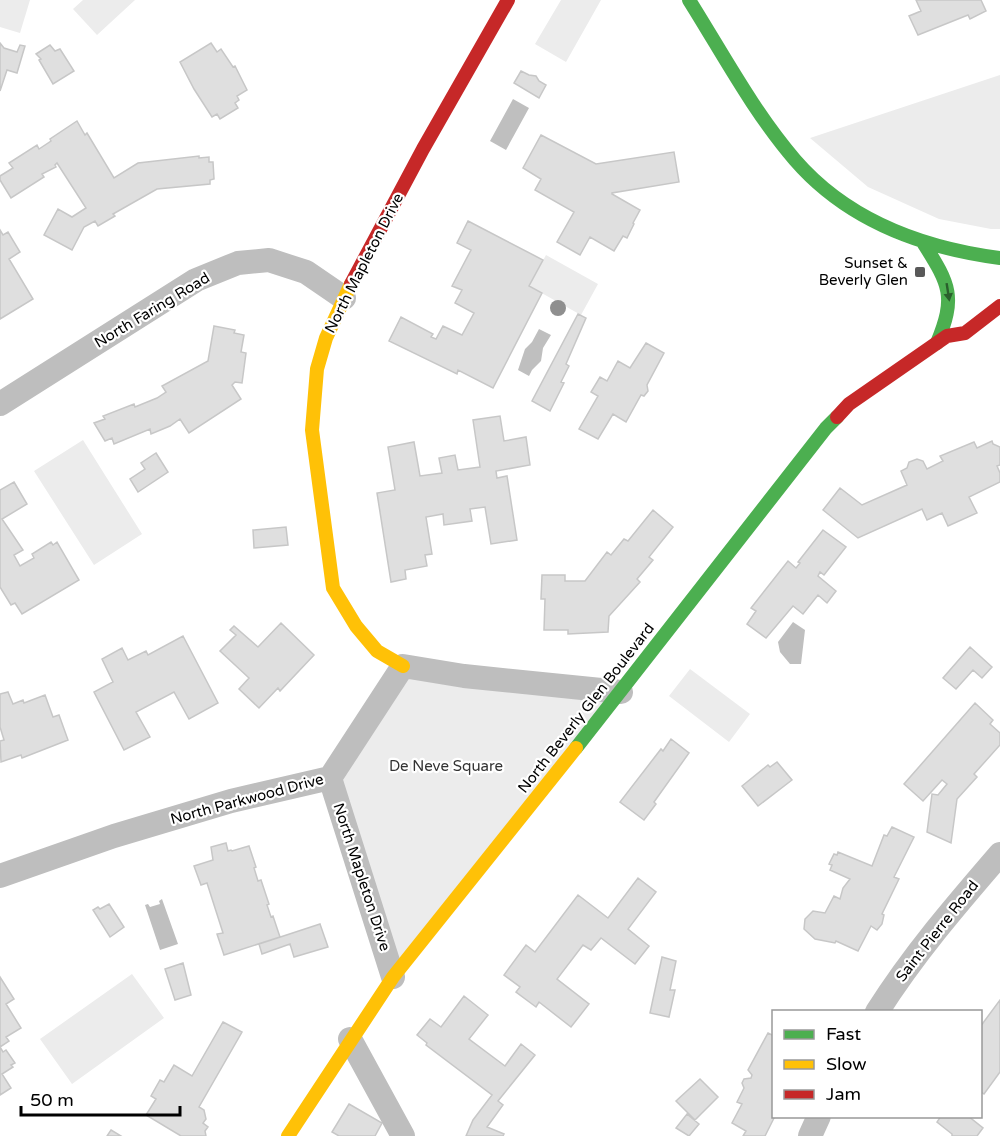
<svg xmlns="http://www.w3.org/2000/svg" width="1000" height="1136" font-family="'Varela Round',sans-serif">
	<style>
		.green { fill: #ececec }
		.water { fill: #bfbfbf }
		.building { fill: #dfdfdf; stroke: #c7c7c7; stroke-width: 1.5 }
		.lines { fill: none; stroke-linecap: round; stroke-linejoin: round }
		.street { stroke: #bebebe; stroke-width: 24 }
		.fast { stroke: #4caf50; stroke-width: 14 }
		.slow { stroke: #ffc107; stroke-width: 14 }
		.jam { stroke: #c62828; stroke-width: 14 }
		.tree { fill: #8f8f8f }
		.oneway { fill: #2a602c }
		.poi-dot { fill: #595959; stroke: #fff; stroke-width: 2 }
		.labels { text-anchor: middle; stroke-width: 4.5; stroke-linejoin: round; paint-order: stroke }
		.street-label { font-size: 15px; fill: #000; stroke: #fff }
		.poi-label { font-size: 15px; fill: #000; stroke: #fff; text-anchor: end }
		.park-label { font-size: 15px; fill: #333; stroke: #fff }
	</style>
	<rect width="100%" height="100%" fill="#fff"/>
	<path class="green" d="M0 0H30L20 33 0 27Z
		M83 0H135L97 35 73 9Z
		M561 0H601L566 62 535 44Z
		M1000 75V229H991L939 219 868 187 810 138Z
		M546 255 598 284 581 315 529 286Z
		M83 440 142 534 94 565 34 471Z
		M403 666 621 692 393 977 330 778Z
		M690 669 750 714 729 742 669 696Z
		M132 974 164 1018 72 1084 40 1039Z"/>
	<path class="water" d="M513 99 529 108 506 150 490 141Z
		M539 329 551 335 543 348 541 361 532 370 529 376 518 370 525 349 532 342Z
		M793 622 805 630 801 664H790L780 652 778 642Z
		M162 899 178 944 160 950 145 905 148 904 150 907 160 904 159 901Z"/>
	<path class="building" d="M916 0H981L986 11 970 19 968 15 918 35 909 16 921 11Z
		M0 43 4 48 17 52 20 45 25 46 17 73 7 70 0 91Z
		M211 43 217 52 221 49 233 67 235 66 247 90 237 96 239 100 235 103 238 108 220 119 217 114 212 117 194 89 180 62Z
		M50 45 55 51 60 49 74 71 53 84 39 60 41 59 36 54Z
		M521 71 529 75 536 76 539 81 546 85 539 98 514 83Z
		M77 121 85 135 87 133 114 178 138 163 199 156V158L209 157V162H213L214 179 210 180V184L157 189 113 214 115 216 98 226 95 221 84 227 72 250 44 235 58 209 72 217 86 208 57 163 55 165 56 167 42 174 44 177 11 198 0 180V176L13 168 9 163 37 145 39 149 51 141 50 139Z
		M541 135 596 164 674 152 679 182 612 193V194L640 210 633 223 634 224 627 238 623 236 614 251 590 237 580 255 557 242 574 212 535 190 541 179 523 168Z
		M468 221 543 260 529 286 542 293 493 388 458 370 457 374 389 341 401 317 433 334 431 337 436 339 443 326 462 335 474 313 455 303 462 290 452 286 471 250 457 243Z
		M0 230 3 235 8 232 20 252 9 259 33 299 0 319Z
		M578 314 586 318 566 364 569 366 561 382 564 383 550 411 532 401Z
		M214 326 235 330 234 333 244 335 241 352 246 353 242 383 235 382 232 385 241 399 189 433 180 419 170 426 151 434 150 429 114 444 112 438 105 441 94 423 105 419 103 416 134 404 135 407 157 398 166 392 162 386 208 361Z
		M646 343 664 353 647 385 648 391 644 396 641 395 626 422 613 414 598 439 579 429 598 396 591 392 600 377 607 381 618 361 630 368Z
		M500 416 504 441 526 437 530 465 496 471 497 478 507 476 517 540 491 544 485 507 470 509 472 521 444 525 443 514 426 517 432 554 425 555 427 566 405 570 406 579 391 582 377 493 395 490 388 447 414 442 420 476 442 473 439 458 455 455 458 470 480 467 473 420Z
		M992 441 993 444 1000 447V465L997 466 1000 473V482L969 497 977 513 948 526 942 513 927 520 922 509 858 538 823 510 840 488 862 505 907 485 901 471 907 468 909 462 917 459 923 461 927 469 943 461 940 456 974 442 977 448Z
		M156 453 168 472 138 492 130 479 145 469 141 463Z
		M14 482 27 504 2 519 23 550 14 555 20 566 34 558 32 554 51 542 53 545 57 542 79 580 22 614 15 603 11 605 0 587V490Z
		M653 510 673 527 649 557 653 560 637 579 640 582 609 616 608 632 568 634V630H544L545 599H541L542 575H565V581H585L607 552 611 555 624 539 628 541Z
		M286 527 288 545 254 548 253 530Z
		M823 530 846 547 824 575 820 572 818 576 836 591 827 603 818 595 803 614 793 606 766 638 747 624 756 611 751 608 788 561 796 568 800 563 798 562Z
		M281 623 314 655 280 691 278 688 259 708 239 689 249 678 220 651 236 635 230 630 234 626 258 647Z
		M183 636 218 703 189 719 174 692 136 712 150 737 124 750 94 692 113 682 102 659 122 648 128 660 146 651 148 655Z
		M970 647 992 667 982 678 973 670 956 689 943 678Z
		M8 692 13 704 23 700 24 703 45 695 53 717 59 715 68 740 22 758 21 755 1 762 0 741 4 740 0 727V694Z
		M975 703 993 720 990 724 1000 733V745L974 774 977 777 957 799 951 843 927 832 932 794 938 795 947 784 942 780 923 801 904 784Z
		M671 739 689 753 654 802 656 804 644 820 620 802 661 749 663 751Z
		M777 762 792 780 758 806 742 786 768 765 770 767Z
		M892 827 914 837 894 877 899 879 882 914 884 915 882 924 877 930 871 926 858 951 836 941 835 943 815 939 804 929 805 919 813 911 825 913 834 896 840 899 843 888 850 879 830 870 832 865 829 864 834 854 837 855 838 852 872 866 884 835 887 836Z
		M226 843 228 851 231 850 232 851 249 846 256 867 254 868 258 881 261 880 269 904 267 905 271 917 273 916 280 937 224 955 217 934 223 933 207 883 201 885 194 866 213 860 211 847Z
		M638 878 656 892 628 929 649 946 635 964 601 938 591 950 583 945 557 979 589 1004 571 1027 539 1002 536 1007 516 992 520 987 504 975 526 945 535 952 578 895 608 918Z
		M109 904 124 927 110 937 93 910 98 907 100 909Z
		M320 924 328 947 294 957 290 944 262 954 259 944Z
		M662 957 676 961 670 990H675L669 1017 650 1013Z
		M183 963 191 995 175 1000 165 969Z
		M0 977 14 999 6 1004 21 1028 6 1037 9 1041 0 1047Z
		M464 996 488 1015 469 1039 505 1066 521 1044 535 1055 498 1101 503 1105 487 1127 504 1134 503 1136H466L473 1120 492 1095 426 1045 427 1043 417 1035 430 1019 441 1027Z
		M1000 1000V1072L984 1094 980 1091V1027Z
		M223 1022 242 1032 199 1107 204 1110 206 1119 203 1123 208 1127 205 1131 206 1136H181L146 1115 156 1099 151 1096 160 1080 164 1082 174 1065 192 1076Z
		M768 1033 774 1036V1116H775L765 1136H743L746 1131 732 1123 742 1104 737 1102 744 1088 742 1083 744 1079 751 1078 752 1075 748 1070Z
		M0 1047 3 1052 6 1050 15 1063 11 1065 13 1067 2 1074 11 1088 0 1095Z
		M700 1079 718 1097 695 1120 676 1101Z
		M349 1104 382 1123 375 1136H339L332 1132Z
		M687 1114 699 1124 689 1136 676 1128Z
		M941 1116H968L983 1128 977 1136H952V1134L937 1122Z
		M111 1130 121 1136H107Z"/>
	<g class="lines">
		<path class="street" d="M0 404 196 280 238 263 269 260 306 272 344 298
			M330 778 393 977
			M0 876 114 836 231 801 330 778 403 666 464 676 621 692
			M877 1012C913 955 956 905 1000 854
			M350 1039 403 1136
			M810 1136 819 1116"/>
		<path class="fast" d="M689 0C723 54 753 111 795 160 847 220 923 248 1000 258
			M924 244C950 285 956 297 937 343
			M576 748 826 428 837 417"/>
		<path class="slow" d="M351 284 326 338 317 369 312 430 333 588 356 626 377 651 403 666
			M288 1136 393 977 576 748"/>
		<path class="jam" d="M351 284 423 149 508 0
			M837 417 849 404 947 336 965 333 1000 306"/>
	</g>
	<circle class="tree" cx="558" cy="308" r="8"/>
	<defs><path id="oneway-solid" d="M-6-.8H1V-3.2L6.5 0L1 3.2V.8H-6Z" transform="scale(1.5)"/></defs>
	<use class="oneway" href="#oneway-solid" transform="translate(948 292) rotate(81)"/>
	<rect class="poi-dot" x="914" y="266" width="12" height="12" rx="3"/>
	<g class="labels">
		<g class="street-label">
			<text transform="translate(364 263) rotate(-63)" y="5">North Mapleton Drive</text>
			<text transform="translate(152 310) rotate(-31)" y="5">North Faring Road</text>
			<text transform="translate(586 708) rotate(-52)" y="5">North Beverly Glen Boulevard</text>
			<text transform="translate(247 799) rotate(-15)" y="5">North Parkwood Drive</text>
			<text transform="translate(362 877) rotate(72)" y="5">North Mapleton Drive</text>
			<text transform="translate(937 931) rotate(-52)" y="5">Saint Pierre Road</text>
		</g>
		<g class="poi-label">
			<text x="908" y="268">Sunset &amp;<tspan x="908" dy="17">Beverly Glen</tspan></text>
		</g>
		<g class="park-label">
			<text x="446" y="771">De Neve Square</text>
		</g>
	</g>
	<rect x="772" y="1010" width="210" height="108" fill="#ffffff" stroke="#999999" stroke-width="1.5"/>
	<rect x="784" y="1030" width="30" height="9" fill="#4caf50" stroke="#999999" stroke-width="1.5"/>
	<text x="826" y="1040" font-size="18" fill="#000000">Fast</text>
	<rect x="784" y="1060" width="30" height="9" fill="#ffc107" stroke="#999999" stroke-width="1.5"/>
	<text x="826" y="1070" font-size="18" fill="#000000">Slow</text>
	<rect x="784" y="1090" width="30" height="9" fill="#c62828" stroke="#999999" stroke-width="1.5"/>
	<text x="826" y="1100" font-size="18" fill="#000000">Jam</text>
	<path d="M21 1106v9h159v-9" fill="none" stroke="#000000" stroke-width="3"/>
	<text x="30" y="1106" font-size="18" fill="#000000" stroke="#ffffff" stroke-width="4.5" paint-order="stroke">50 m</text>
</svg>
